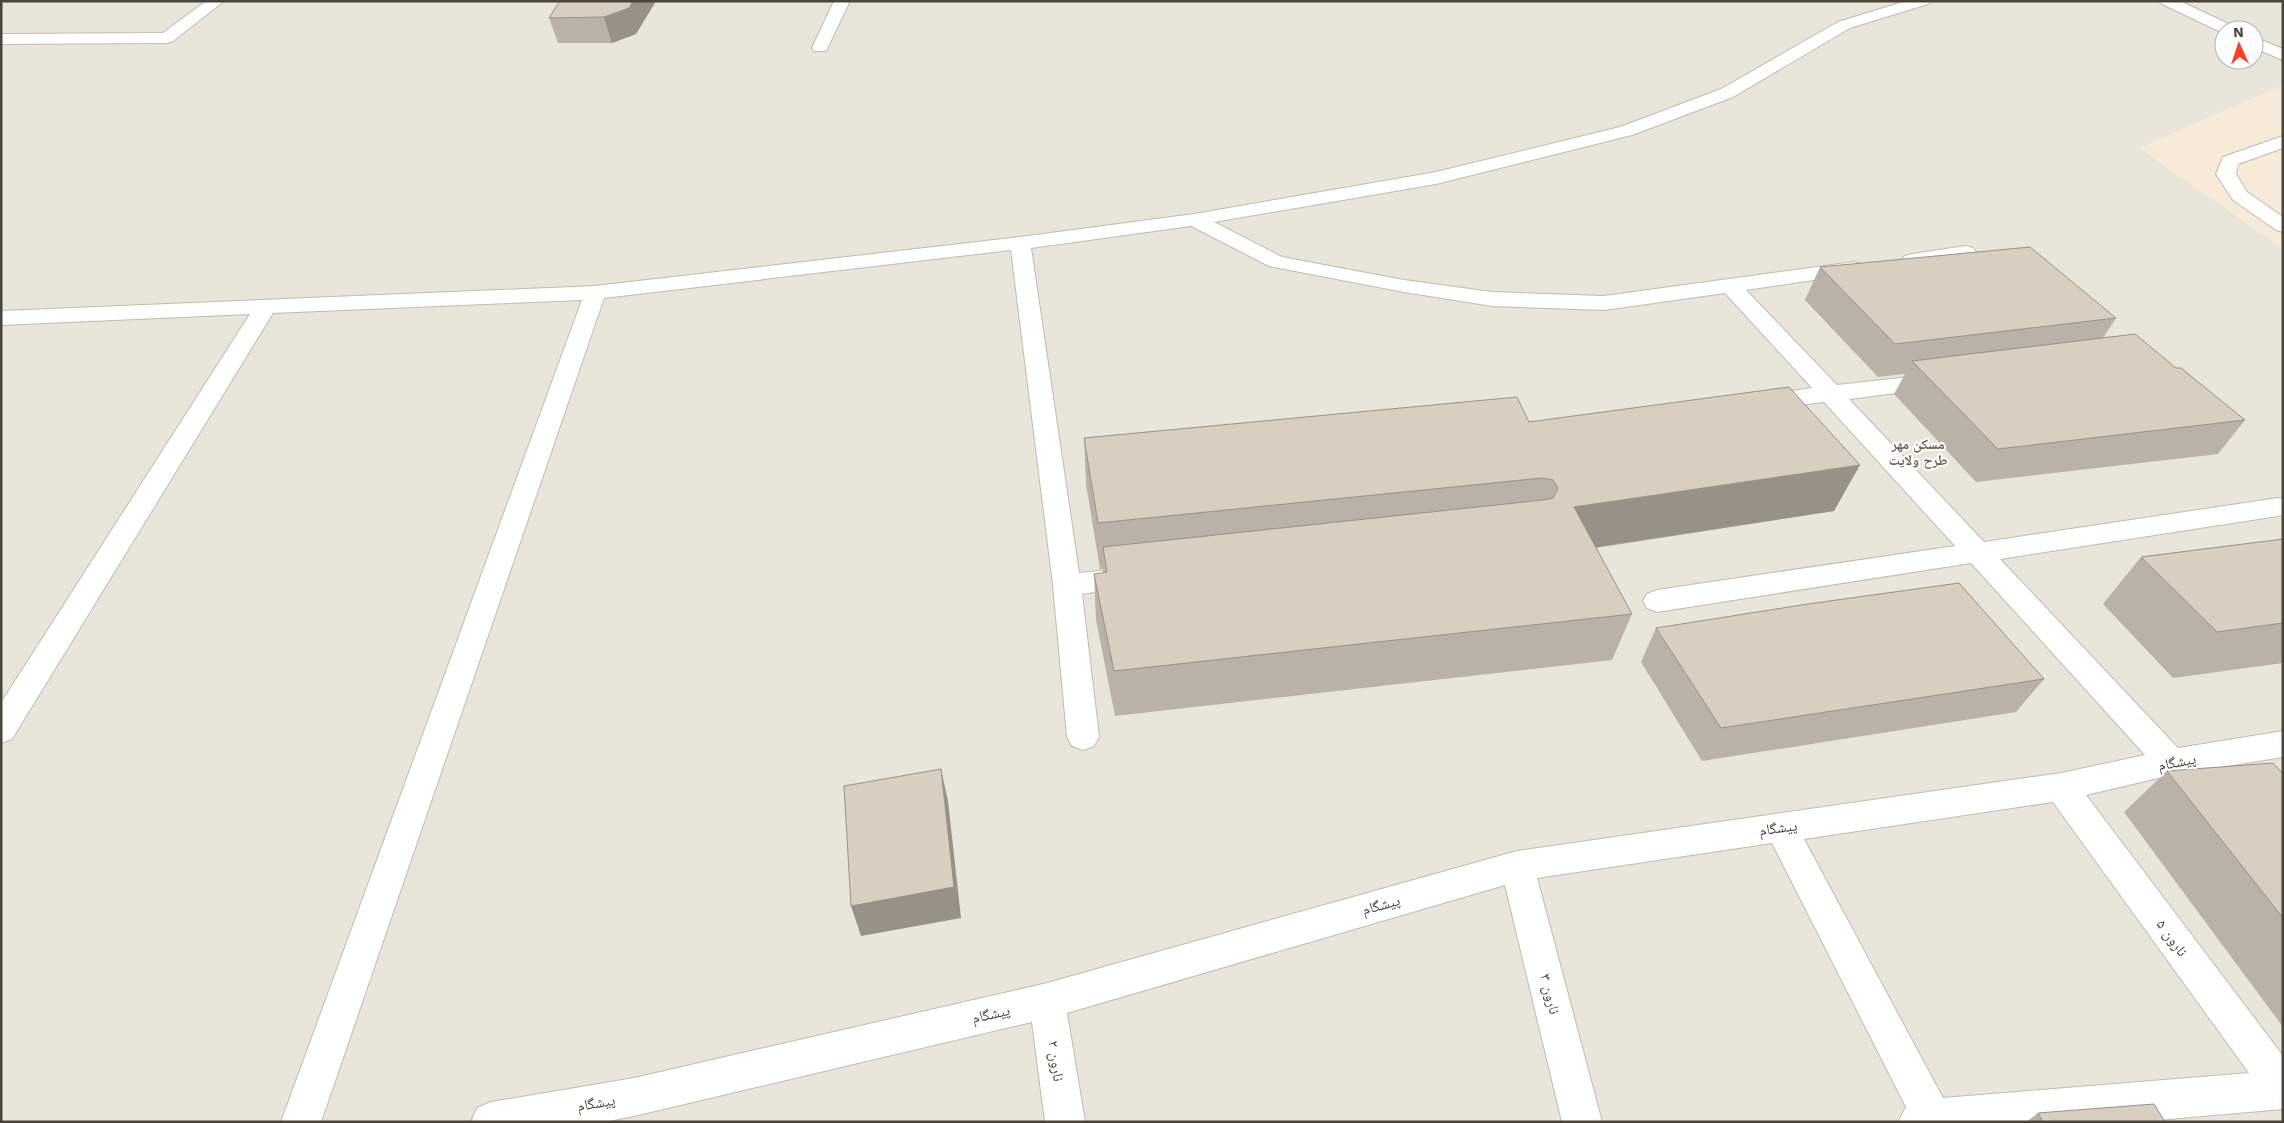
<svg xmlns="http://www.w3.org/2000/svg" width="2284" height="1123" font-family="'Work Sans','Noto Naskh Arabic',sans-serif">
	<style>
		.residential { fill: #eae5da; fill-rule: evenodd }
		.commercial { fill: #f7ead8 }
		.lines { fill: none; stroke-linecap: round; stroke-linejoin: round }
		.lane-casing { stroke: #c2bbae; stroke-width: 2 }
		.street-casing { stroke: #c2bbae; stroke-width: 2 }
		.lane { fill: #fff; fill-rule: evenodd }
		.street { fill: #fff; fill-rule: evenodd }
		.wall { fill: #bab2a6 }
		.shaded-wall { fill: #979187 }
		.building { fill: #d8cfc1; stroke: #979187 }
		.labels { text-anchor: middle; stroke-width: 4; stroke-linejoin: round; paint-order: stroke }
		.neighbourhood-label { font-size: 14px; font-weight: bold; fill: #6e6250; stroke: #fff }
		.near-street-label { font-size: 15px; fill: #4b4439; stroke: #fff }
	</style>
	<rect width="100%" height="100%" fill="#f6f3ec"/>
	<path class="residential" d="M1 1H2283V1122H1ZM2224 30H2254V60H2224Z"/>
	<path class="commercial" d="M2283 85V249L2139 148Z"/>
	<g class="lines">
		<g class="lane-casing">
			<path id="lane" d="M2159 1H2180L2235 27 2237 30H2224L2223 33 2162 4Z
				M2254 37 2283 49V60L2254 48Z
				M2283 136V148L2238 164 2236 174 2247 192 2283 217V232L2276 230 2233 200 2216 174 2223 157Z"/>
		</g>
		<g class="street-casing">
			<path id="street" d="M206 1H224L173 41 167 43 1 44V34L163 33Z
				M834 1H850L826 51H814L812 48Z
				M1906 1H1931L1928 4 1850 28 1733 97 1632 135 1436 184 1214 222 1282 257 1404 280 1492 292 1604 296 1854 262 1861 264 1865 268 1861 272 1854 274 1746 290 1837 385 1936 374 1944 376 1948 381 1944 386 1936 388 1849 399 1984 542 2278 498 2283 499V515L2278 516 2000 559 2178 748 2283 731V757L2171 775 2086 795 2283 1056V1109L2135 1122H1898L1906 1107 1772 843 1537 878 1602 1122H1562L1505 885 1067 1013 1085 1122H1045L1032 1022 634 1116 604 1122H471L477 1108 491 1102 634 1078 1047 983 1517 851 2061 773 2145 755 1971 563 1657 612 1647 608 1643 601 1647 594 1657 590 1955 546 1824 402 1761 410 1752 407 1749 402 1752 397 1812 388 1725 293 1604 310 1492 306 1404 292 1269 266 1191 226 1031 248 1079 573 1130 568 1140 571 1144 578 1140 585 1082 594 1099 737 1094 746 1083 750 1072 746 1067 737 1053 585 1011 250 604 298 321 1122H281L582 300 273 313 12 739 1 743V703L250 314 1 325V311L595 286 1020 237 1194 214 1436 172 1620 127 1721 89 1838 22ZM2053 802 2249 1073 1943 1098 1804 839Z
				M1966 246 1973 248 1976 252 1973 256 1912 266 1905 264 1901 260 1905 256 1912 254Z"/>
		</g>
		<use href="#lane" class="lane"/>
		<use href="#street" class="street"/>
	</g>
	<path class="wall" d="M656 1 636 34 612 43H558L549 18Z
		M1820 267 2116 318 2103 338 2176 368 2245 420 2218 454 1976 482 1894 394 1905 374 1878 377 1805 300Z
		M1529 422 1834 511 1596 548 1632 614 1612 660 1115 716 1096 620 1094 574 1103 573V569H1100L1086 484 1084 438Z
		M2283 539V663L2173 678 2103 604 2141 557Z
		M1656 628 2044 679 2016 712 1702 761 1641 662Z
		M2167 771 2283 774V1027L2124 812Z
		M2038 1113 2165 1122H2026Z"/>
	<path class="shaded-wall" d="M633 1H656L636 34 612 43 604 17Z
		M1860 465 1834 511 1558 553 1574 507Z
		M941 769 948 801 961 918 861 936 851 906Z"/>
	<path class="building" d="M560 1H633L629 8 604 17 549 18Z
		M2030 247 2116 318 1895 344 1820 267Z
		M2135 334 2176 368H2181L2245 420 1998 449 1912 361Z
		M1789 387 1860 465 1574 507 1632 614 1114 671 1094 574 1107 572 1103 547 1543 500 1553 498 1558 488 1553 480 1542 478 1098 523 1084 438 1517 397 1529 422Z
		M2283 539V623L2217 632 2141 557Z
		M1959 583 2044 679 1721 728 1656 628 1808 604Z
		M2273 763 2283 774V918L2167 771Z
		M941 769 954 887 851 906 844 786Z
		M2154 1104 2165 1122H2043L2038 1113Z"/>
	<g class="labels">
		<g class="neighbourhood-label">
			<text x="1918" y="449">مسکن مهر<tspan x="1918" dy="16">طرح ولایت</tspan></text>
		</g>
		<g class="near-street-label">
			<text transform="translate(2177 762) rotate(-11)" y="5">پیشگام</text>
			<text transform="translate(1778 828) rotate(-8)" y="5">پیشگام</text>
			<text transform="translate(1381 905) rotate(-16)" y="5">پیشگام</text>
			<text transform="translate(2172 938) rotate(54)" y="5">نارون ۵</text>
			<text transform="translate(1550 994) rotate(76)" y="5">نارون ۳</text>
			<text transform="translate(991 1014) rotate(-13)" y="5">پیشگام</text>
			<text transform="translate(1056 1061) rotate(82)" y="5">نارون ۲</text>
			<text transform="translate(596 1103) rotate(-10)" y="5">پیشگام</text>
		</g>
	</g>
	<rect width="2284" height="1123" fill="none" stroke="#4b4439" stroke-width="5"/>
	<g transform="translate(2239 45) rotate(357)"><circle r="24" fill="#ffffff" stroke="#b7b4b0"/>
	<path d="M0-4L9 19L0 12L-9 19Z" fill="#fc3f1d"/>
	<text y="-8" font-size="14" font-weight="bold" text-anchor="middle" fill="#4b4439">N</text>
	</g>
</svg>
